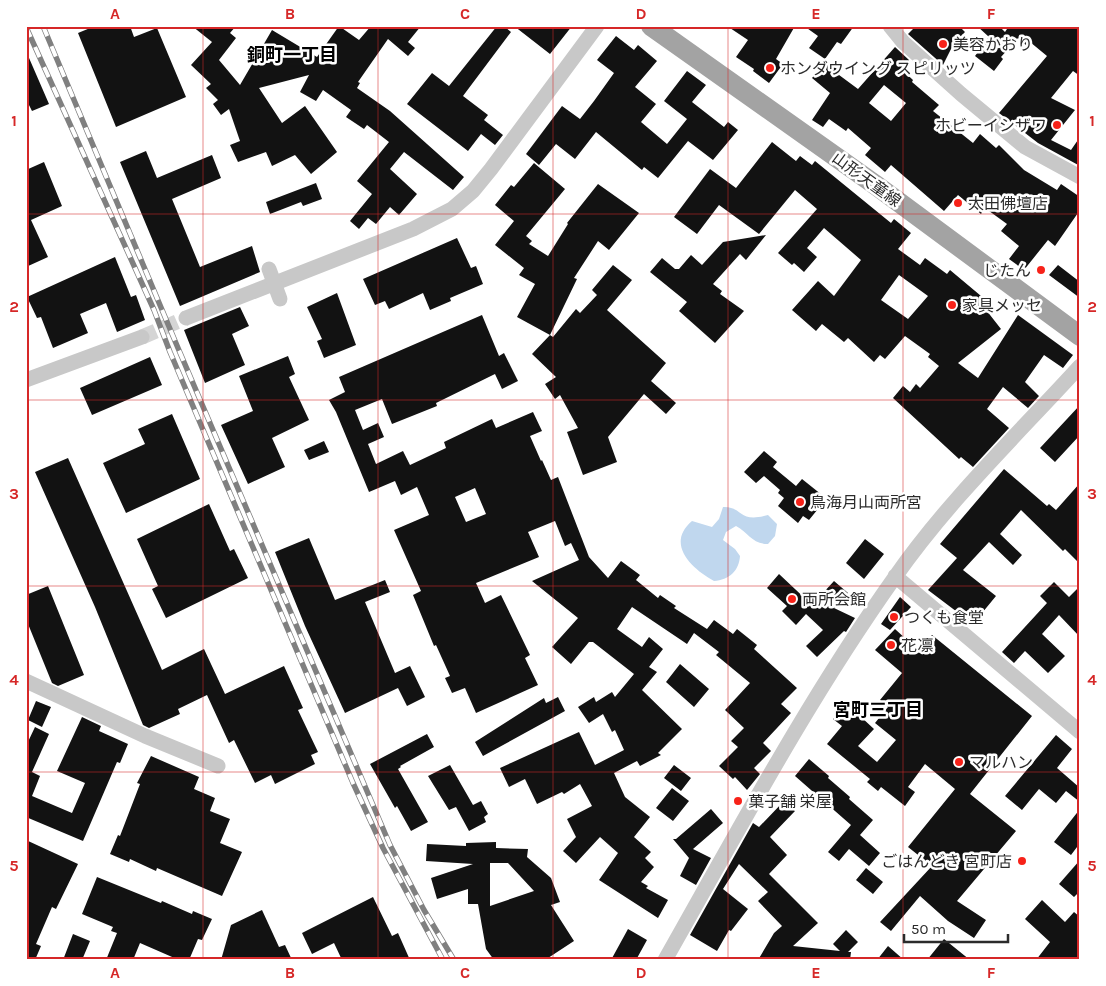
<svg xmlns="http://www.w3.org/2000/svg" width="1106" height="986" font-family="Karla,'Noto Sans JP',sans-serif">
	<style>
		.water { fill: #c0d7ee }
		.building { fill: #121212; fill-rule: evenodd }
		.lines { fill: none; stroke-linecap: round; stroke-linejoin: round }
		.minor-tunnel { stroke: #d5d5d5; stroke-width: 15; stroke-dasharray: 15 8; stroke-linecap: butt }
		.minor { stroke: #c8c8c8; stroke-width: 15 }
		.major { stroke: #a3a3a3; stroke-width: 20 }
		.rail-casing { stroke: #808080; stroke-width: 5.5 }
		.rail { stroke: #fff; stroke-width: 4; stroke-dasharray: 11; stroke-linecap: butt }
		.minor-bridge { stroke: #c8c8c8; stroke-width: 15 }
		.grid { fill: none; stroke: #d62828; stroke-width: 1; stroke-opacity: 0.55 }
		.poi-dot { fill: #f72219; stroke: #fff; stroke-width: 2 }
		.labels { text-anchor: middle; stroke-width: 5; stroke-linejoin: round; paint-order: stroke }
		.poi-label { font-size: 16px; fill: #2b2b2b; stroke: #fff; text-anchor: start }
		.street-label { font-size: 16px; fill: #2b2b2b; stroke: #fff }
		.neighbourhood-label { font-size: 18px; font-weight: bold; fill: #000; stroke: #fff }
		.neatline { fill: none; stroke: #d62828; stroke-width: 2 }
		.grid-label { font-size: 16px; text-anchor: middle; font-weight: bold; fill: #d62828 }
	</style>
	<rect width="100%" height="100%" fill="#fff"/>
	<path class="water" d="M723 507C743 506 738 524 768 515L777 524 775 536 768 544C752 544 749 533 736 526L726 532 723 540 735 549 740 556C739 571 729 580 714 581 692 569 665 544 692 521L712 527 719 519Z"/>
	<path class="building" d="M95 26H130L134 37 157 28 186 97 116 127 78 33Z
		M192 26H236L230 33 236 38 219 60 240 85 272 30 317 57 339 26 359 40 371 26H421L408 42 415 48 408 56 388 39 358 82 360 83 357 88 390 111 464 177 453 190 404 152 390 169 417 194 399 215 390 207 376 224 368 218 359 229 350 221 372 194 357 181 389 142 367 125 364 129 346 117 351 110 323 90 316 101 300 92 309 75 259 88 282 123 305 106 337 152 311 174 295 155 272 166 266 152 238 162 230 145 240 141 229 109 221 115 213 104 218 100 206 88 211 84 191 65 212 42Z
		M497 26H504L511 32 463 96 488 115 484 120 503 135 495 145 481 134 468 151 407 104 432 73 449 86Z
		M514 26H572L550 54Z
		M727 26H795L776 59 783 64 769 83 753 71 754 69 736 57 748 40Z
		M804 26H854L841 44 837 42 825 59 809 48 818 36Z
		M916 26H959L965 32 954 43 943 65 908 34Z
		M977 26H999L1005 32 1007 29 1004 26H1080V76L1073 71 1051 98 1075 110 1051 140 1071 150 1080 137V166L1038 143 999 113 1047 56 1030 42 1027 46 1018 38 1001 57 1003 59 994 71 975 56 989 37Z
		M616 36 634 50 638 45 657 61 635 87 656 104 641 122 667 144 687 119 664 101 687 71 706 85 692 102 724 127 728 122 738 130 713 160 688 141 658 178 644 167 642 170 596 132 575 159 556 144 539 165 526 154 562 106 580 119 594 101 614 73 597 60Z
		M895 47 909 60 901 69 913 80 912 82 939 105 933 111 973 143 980 134 996 148 999 145 1024 170 1057 190 1061 184 1080 197V210L1055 246 1048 240 1024 270 1009 259 1019 246 1001 231 1007 224 985 208 981 214 958 195 944 211 891 165 885 172 865 155 871 148 848 128 846 131 829 119 823 127 812 120 830 93 812 78 826 61 837 69 835 72 858 89ZM884 85 906 103 891 121 869 103Z
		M26 51 49 104 32 111 26 99Z
		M772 142 796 161 800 156 812 165 815 161 891 223 894 219 911 233 898 249 920 265 925 258 947 274 950 270 987 301 983 306 1001 329 958 363 978 378 1018 315 1073 355 1063 368 1044 355 1025 382 1039 396 1028 408 1003 387 987 409 1009 428 973 467 961 457 959 459 893 398 903 386 910 392 916 384 920 388 939 366 928 357 930 354 905 336 885 359 880 355 874 362 848 338 844 342 822 324 816 331 792 310 818 281 834 296 861 260 824 228 807 248 817 257 804 272 794 263 792 265 778 253 817 209 795 190 759 234 719 205 697 234 674 217 710 169 736 188ZM899 275 928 296 908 319 881 300Z
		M146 151 157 178 212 155 221 178 172 199 200 267 252 246 260 272 180 306 120 162Z
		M44 162 62 206 31 220 48 257 26 267V170Z
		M534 163 565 189 526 236 532 241 529 244 548 256 568 224 567 223 598 184 639 213 609 250 598 241 574 278 577 279 550 335 517 317 535 284 519 275 524 268 495 245 514 221 495 205 511 185 514 187Z
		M316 183 322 199 303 206 301 202 270 214 266 202Z
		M766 235 746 260 740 254 713 284 722 291 720 294 744 311 715 343 679 311 687 302 650 272 662 258 675 269H679L691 255 702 265 723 242Z
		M457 238 471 268 476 266 483 284 450 298 451 301 430 310 423 293 389 309 385 301 375 305 363 279Z
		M115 257 131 297 136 295 145 320 117 332 106 303 80 314 88 333 53 348 41 317 37 318 27 297Z
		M613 265 632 280 607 310 666 363 651 381 676 403 666 414 644 394 608 437 617 462 583 475 567 432 578 428 560 395 555 399 545 384 556 377 532 354 550 335 553 337 576 309 580 313 597 295 592 290Z
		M1058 265 1080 282V298L1049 275Z
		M337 293 356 345 324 358 317 341 322 339 307 307Z
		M240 307 249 326 232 334 245 365 205 383 184 330Z
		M482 315 499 356 504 353 518 381 502 389 495 374 436 403 437 406 392 424 382 399 355 410 363 430 378 423 384 437 368 444 376 464 403 451 410 465 446 448 444 442 492 419 496 428 533 412 542 431 530 436 541 461 542 460 551 480 558 477 589 557 608 578 621 561 640 575 636 580 658 598 660 595 676 606 674 608 707 629 714 620 733 634 737 629 757 645 754 649 797 688 781 704 791 713 763 743 771 751 754 768 760 774 747 790 735 777 733 779 719 766 738 747 731 741 744 728 725 710 750 683 716 655 719 652 694 633 687 644 632 607 617 629 642 647 649 637 663 649 649 667 657 672 642 690 682 729 658 753 661 755 640 766 637 761 614 773 625 797 650 817 634 837 651 852 645 858 654 867 641 882 648 886 646 888 668 900 658 918 599 880 618 853 600 837 576 863 563 851 576 837 567 819 592 806 580 784 564 794 562 792 537 804 525 779 509 787 500 768 579 732 595 765 624 750 615 730 612 732 603 714 589 723 578 707 594 697 596 702 612 692 615 697 634 674 593 642H589L571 664 552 647 578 618 532 581 579 560 571 543 565 546 555 521 528 532 539 557 476 583 485 603 501 595 530 655 525 658 538 685 476 713 465 688 452 693 445 678 450 676 436 645 434 646 413 595 421 591 394 530 429 515 417 487 401 495 395 481 369 492 336 412 329 400 345 392 339 377ZM475 488 486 514 466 522 455 497Z
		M288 356 295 374 289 377 309 420 272 438 285 467 248 484 221 425 253 411 239 376Z
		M150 357 162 385 92 415 80 388Z
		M1080 405V435L1055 462 1040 448Z
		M172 414 200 479 126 513 103 463 145 444 138 429Z
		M324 441 329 452 309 460 304 450Z
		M764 451 777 462 773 467 796 486 802 479 822 495 818 500 822 504 809 520 803 516 798 523 778 506 784 498 778 493 780 490 764 476 756 483 744 472Z
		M68 458 162 670 204 649 225 694 284 666 303 708 298 710 318 752 311 755 315 764 275 784 271 775 255 783 234 740 229 743 207 695 178 709 180 714 149 728 143 725 95 607 35 472Z
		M1004 469 1047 506 1049 504 1056 510 1080 483V564L1065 549 1063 551 1021 510 1000 534 1022 555 1013 565 989 542 963 570 996 596 973 624 928 590 957 558 940 544Z
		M209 504 230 551 234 549 248 578 166 618 152 589 158 586 137 539Z
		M309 538 335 600 385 580 390 592 365 602 395 673 410 666 425 697 407 706 398 688 345 713 305 626 275 552Z
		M865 539 884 554 864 579 846 563Z
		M779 574 812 605 834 581 848 593 834 608 855 618 846 632 844 631 817 657 806 646 823 630 806 614 796 625 782 611 787 606 767 588Z
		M1054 582 1069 597 1080 586V637L1059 615 1042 634 1065 656 1048 673 1025 651 1014 663 1002 652 1047 603 1040 596Z
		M48 586 84 675 58 686 52 683 26 619V595Z
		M900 597 911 607 890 630 881 624Z
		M895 629 919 651 932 635 1032 716 970 794 1016 831 957 901 986 920 974 938 948 921 920 896 891 931 880 922 932 866 908 847 955 789 925 764 908 787 915 792 905 806 881 787 878 791 867 782 870 779 827 744 842 726 833 719 847 704 874 729 858 746 877 762 896 740 875 723 888 707 880 700 902 673 875 650Z
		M680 664 709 689 694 707 666 682Z
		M558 697 565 711 483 756 475 742 544 698 546 703Z
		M36 701 51 707 42 727 28 720Z
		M82 717 101 726 99 731 128 744 120 763 117 762 83 841 26 817V746L35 727 49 734 32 772 40 776 32 796 72 813 85 783 57 771Z
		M427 734 434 747 400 766 401 767 398 769 428 822 411 831 397 806 395 808 370 764Z
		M1056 735 1072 749 1057 768 1080 788V802L1066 791 1056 803 1039 789 1022 810 1005 796Z
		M151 756 199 777 194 789 215 798 210 811 230 819 220 843 242 852 222 896 157 868 156 871 130 859 129 862 110 854 118 835 120 836 140 784 137 783Z
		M809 759 829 776 828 778 850 797 849 799 873 820 860 835 880 853 869 866 849 849 839 861 828 852 851 825 795 776Z
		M450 765 473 805 481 801 488 814 484 817 486 822 469 831 456 807 449 810 428 776Z
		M674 765 691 778 681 791 664 778Z
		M672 788 689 801 673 821 656 808Z
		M784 801 795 811 770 837 787 855 769 874 818 923 793 946 840 951 833 944 846 930 858 942 848 952H851L850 960H758L774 933 782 926 758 901 768 892 739 864 723 889 748 909 731 931 729 930 717 951 690 935 753 823 759 827Z
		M711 809 723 823 693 849 711 858 696 885 680 876 689 858 673 839H676Z
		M1080 809V843L1071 855 1054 842Z
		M26 840 78 864 56 909 52 907 36 944 41 946 35 960H26Z
		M496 842V848L528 849 527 857 551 878 560 902 551 905 574 941 545 960H494L486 949 478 904H468V889L437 899 431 878 473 864 426 861 427 844 466 846V843ZM490 863H508L534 891 490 906Z
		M1080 860V891L1074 897 1059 884Z
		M866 868 883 882 873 894 856 880Z
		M97 877 161 903 162 901 192 914 193 911 212 919 202 940 198 939 189 960H179L140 943 133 960H106L117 933 111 931 113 927 82 914Z
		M373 897 392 936 398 933 410 960H342L334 943 312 954 302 933Z
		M1042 900 1065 922 1074 912 1080 917V960H1036L1050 942 1025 919Z
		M262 910 279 947 285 945 292 960H221L231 925Z
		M628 929 647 940 636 960H611Z
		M73 934 90 941 82 960H63Z
		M944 939 970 960H927Z
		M888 946 904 960H877Z"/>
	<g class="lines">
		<path class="minor-tunnel" d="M142 337 186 318"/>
		<path class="minor" d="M890 26 903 42 961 94 1025 147 1080 177
			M186 318 413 229 452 209 473 191 491 169 597 26
			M26 380 142 337
			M895 576 1080 732
			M26 681 145 736 218 766
			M665 960C738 831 809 698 895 577 948 501 1017 435 1080 366"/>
		<path class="major" d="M651 26 877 186 1080 336"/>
		<g class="rail-casing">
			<path id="rail" d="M43 26 178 348 390 845 424 910 454 960
				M26 27 154 310 170 352 353 783 383 848 443 960"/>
		</g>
		<use href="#rail" class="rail"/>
		<path class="minor-bridge" d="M269 269 280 299"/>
	</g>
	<path class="grid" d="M203 26V960M378 26V960M553 26V960M728 26V960M903 26V960M26 214H1080M26 400H1080M26 586H1080M26 772H1080"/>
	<g class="poi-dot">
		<circle cx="943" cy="44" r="5"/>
		<circle cx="770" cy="68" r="5"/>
		<circle cx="1057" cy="125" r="5"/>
		<circle cx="958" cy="203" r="5"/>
		<circle cx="1041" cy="270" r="5"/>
		<circle cx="952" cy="305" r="5"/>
		<circle cx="800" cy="502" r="5"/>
		<circle cx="792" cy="599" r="5"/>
		<circle cx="894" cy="617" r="5"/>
		<circle cx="891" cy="645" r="5"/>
		<circle cx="959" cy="762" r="5"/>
		<circle cx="738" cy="801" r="5"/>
		<circle cx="1022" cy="861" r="5"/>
	</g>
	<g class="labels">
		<g class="poi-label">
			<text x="953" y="50">美容かおり</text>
			<text x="780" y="74">ホンダウイング スピリッツ</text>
			<text x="1047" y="131" text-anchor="end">ホビーイシザワ</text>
			<text x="968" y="209">太田佛壇店</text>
			<text x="1031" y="276" text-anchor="end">じたん</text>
			<text x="962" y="311">家具メッセ</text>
			<text x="810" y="508">鳥海月山両所宮</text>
			<text x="802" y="605">両所会館</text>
			<text x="904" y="623">つくも食堂</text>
			<text x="901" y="651">花凛</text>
			<text x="969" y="768">マルハン</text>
			<text x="748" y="807">菓子舗 栄屋</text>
			<text x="1012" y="867" text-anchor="end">ごはんどき 宮町店</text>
		</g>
		<g class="street-label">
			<text transform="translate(867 179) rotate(36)" y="6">山形天童線</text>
		</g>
		<g class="neighbourhood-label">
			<text x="292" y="61">銅町一丁目</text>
			<text x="878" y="716">宮町三丁目</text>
		</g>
	</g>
	<rect width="1106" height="986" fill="none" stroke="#ffffff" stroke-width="55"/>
	<path d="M904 934v8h104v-8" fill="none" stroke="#2b2b2b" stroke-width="2.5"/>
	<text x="911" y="934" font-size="15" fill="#2b2b2b" stroke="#ffffff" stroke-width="4" paint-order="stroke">50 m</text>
	<rect x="28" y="28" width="1050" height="930" class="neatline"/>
	<g class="grid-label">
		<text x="115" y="19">A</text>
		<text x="290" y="19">B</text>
		<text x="465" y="19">C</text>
		<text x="641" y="19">D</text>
		<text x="816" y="19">E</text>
		<text x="991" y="19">F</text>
		<text x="14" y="126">1</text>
		<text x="1092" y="126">1</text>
		<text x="14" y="312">2</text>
		<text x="1092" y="312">2</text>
		<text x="14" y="499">3</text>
		<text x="1092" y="499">3</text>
		<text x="14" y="685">4</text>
		<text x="1092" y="685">4</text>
		<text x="14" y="871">5</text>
		<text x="1092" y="871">5</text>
		<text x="115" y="978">A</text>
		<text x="290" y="978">B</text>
		<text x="465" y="978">C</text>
		<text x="641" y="978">D</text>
		<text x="816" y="978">E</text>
		<text x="991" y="978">F</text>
	</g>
</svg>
